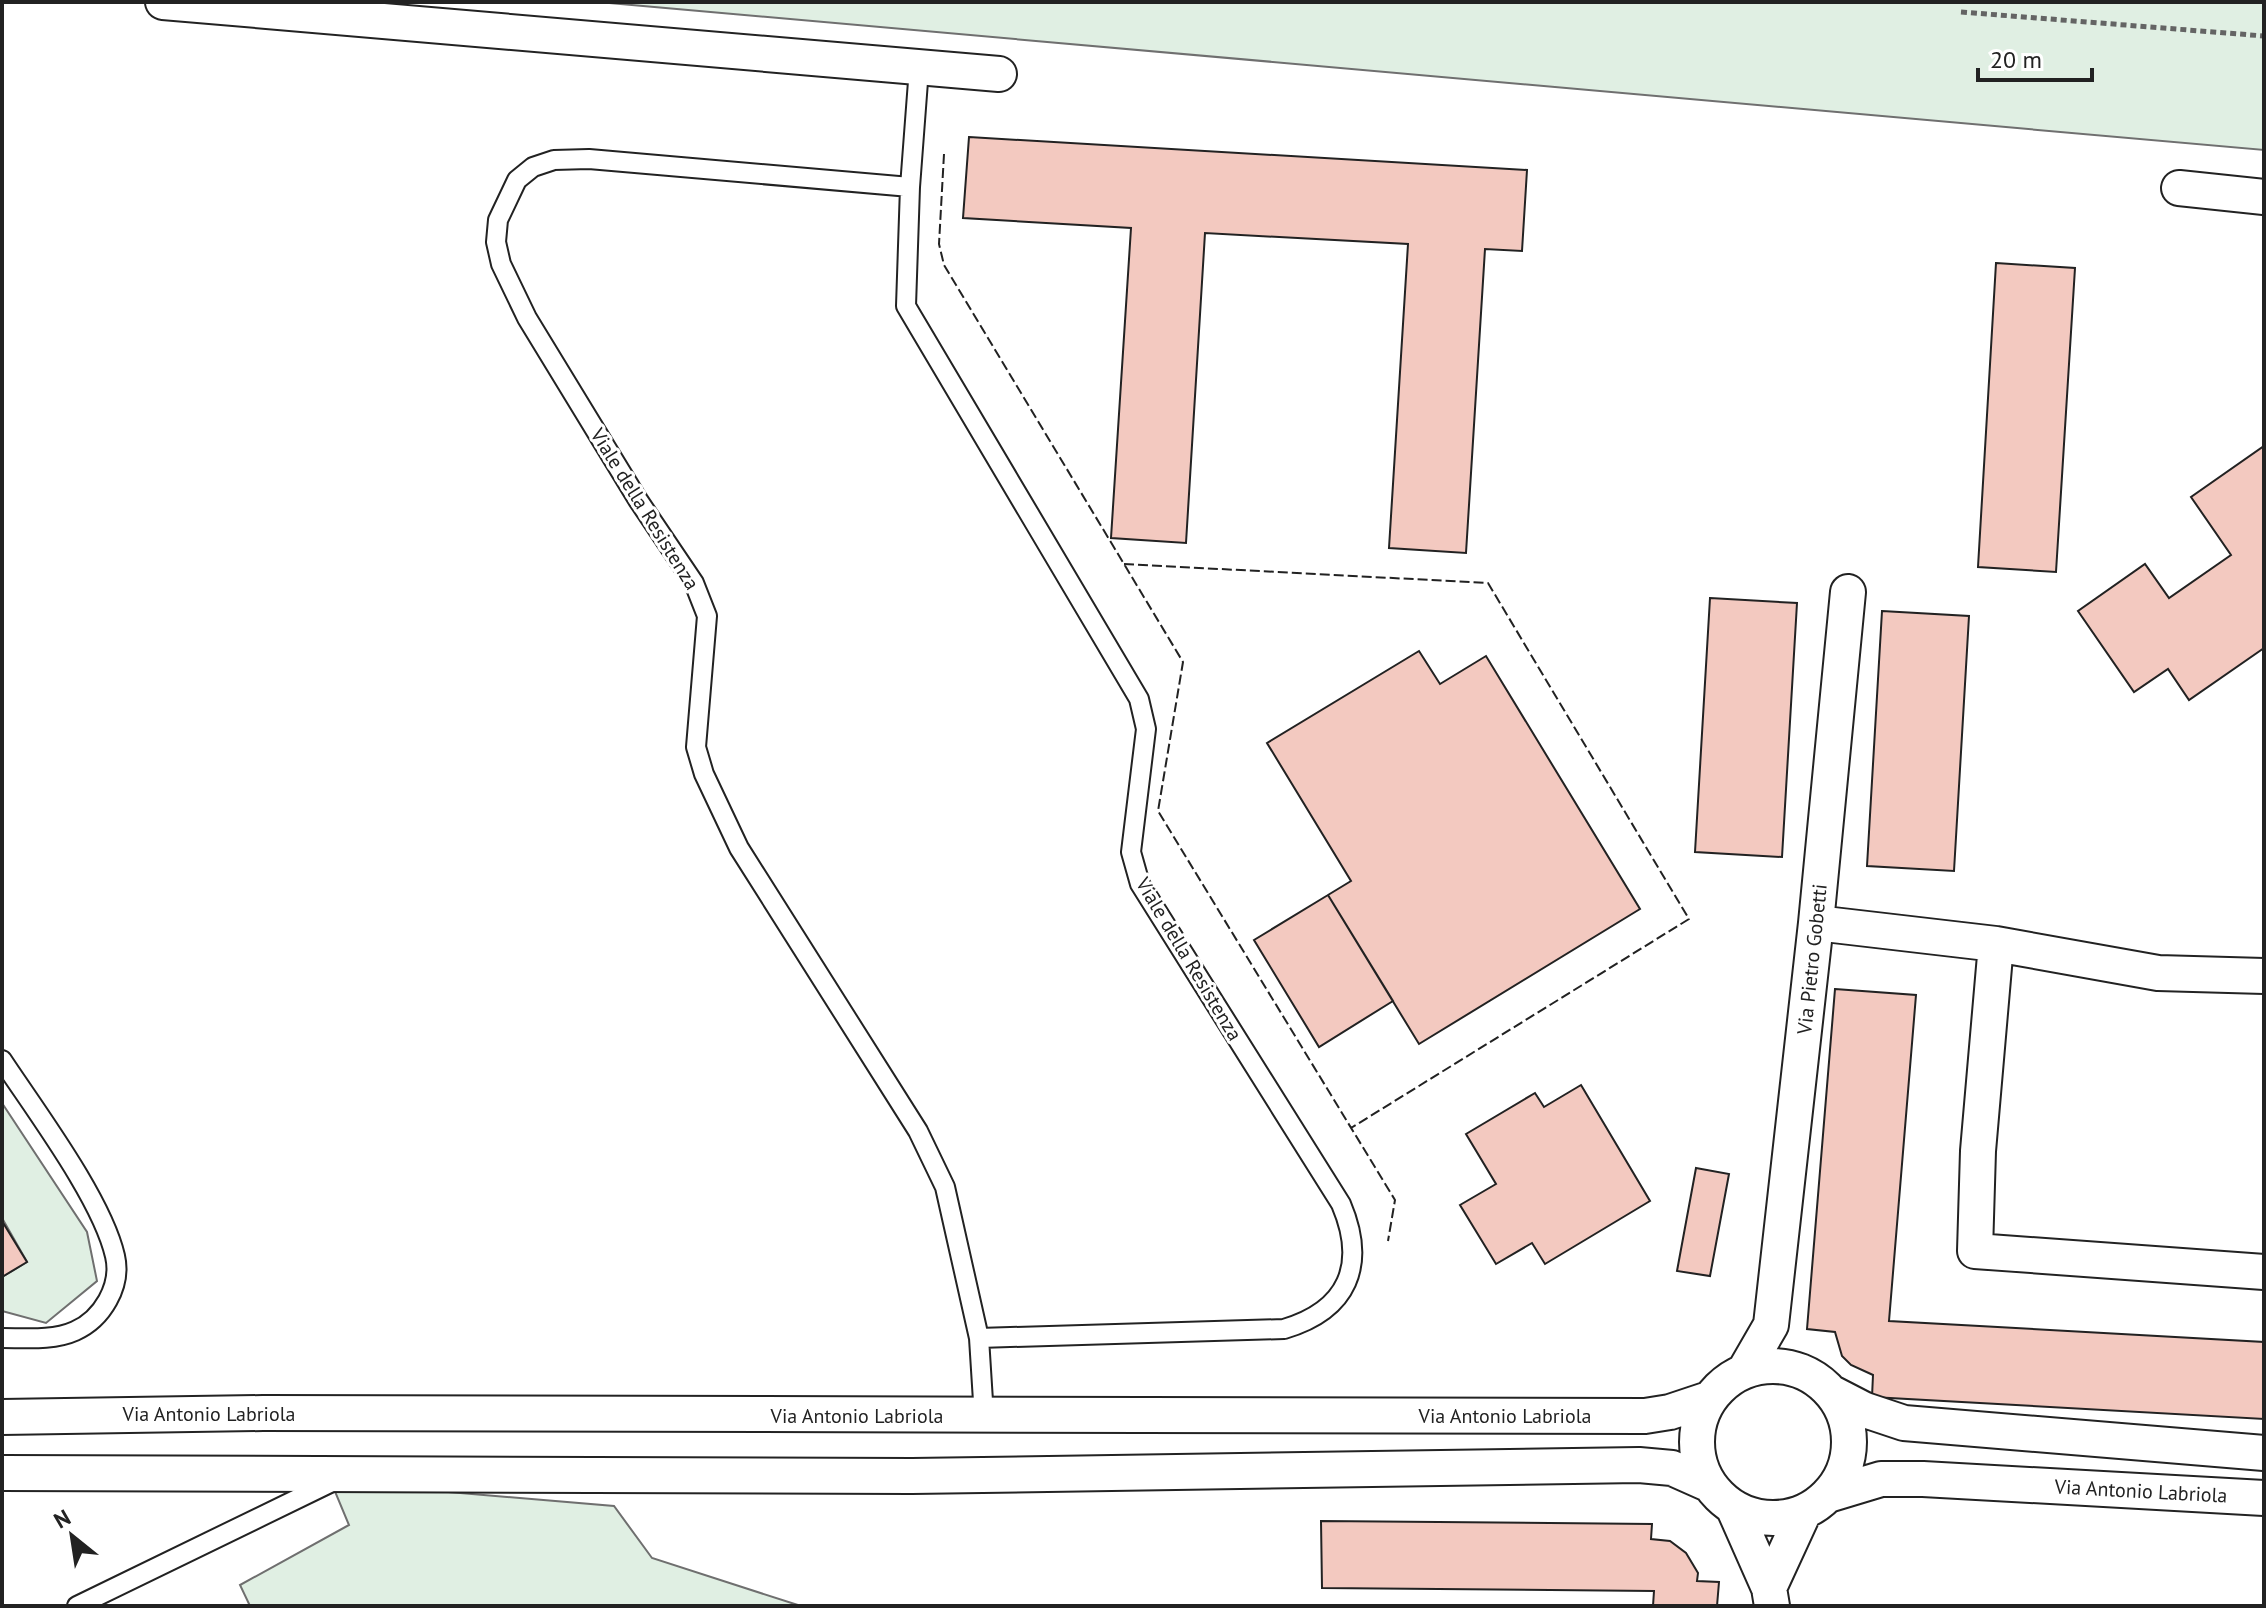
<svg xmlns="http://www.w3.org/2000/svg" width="2266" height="1608" font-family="'PT Sans',sans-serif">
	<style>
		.green { fill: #e0efe3; stroke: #6f6f6f; stroke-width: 2 }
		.building { fill: #f3c9c0; stroke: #222; stroke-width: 2 }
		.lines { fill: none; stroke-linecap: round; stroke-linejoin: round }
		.lane-casing { stroke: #222; stroke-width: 22 }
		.street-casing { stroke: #222; stroke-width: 38 }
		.path { stroke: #646464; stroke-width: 5; stroke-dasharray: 6 4; stroke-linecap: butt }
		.lane { stroke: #fff; stroke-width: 18 }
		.street { stroke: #fff; stroke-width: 34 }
		.fence { stroke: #222; stroke-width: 2; stroke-dasharray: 10 4; stroke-linecap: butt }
		.labels { text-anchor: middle; stroke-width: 6; stroke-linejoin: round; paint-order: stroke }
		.street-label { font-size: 20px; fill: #222; stroke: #fff }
	</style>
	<rect width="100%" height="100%" fill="#fff"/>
	<path class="green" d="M598 2H2264V150Z
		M2 1103 87 1232 97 1281 46 1323 2 1311V1277L27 1262 2 1218Z
		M331 1482 614 1506 652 1558 801 1606H250L240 1585 349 1525Z"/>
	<path class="building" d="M969 137 1527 170 1522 251 1485 249 1466 553 1389 548 1408 244 1205 233 1186 543 1111 538 1131 228 963 218Z
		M1996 263 2075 268 2056 572 1978 567Z
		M2264 446V648L2189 700 2168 669 2134 692 2078 611 2145 564 2169 598 2231 555 2191 497Z
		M1710 598 1797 603 1782 857 1695 852Z
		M1882 611 1969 616 1954 871 1867 866Z
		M1419 651 1440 684 1486 656 1640 909 1419 1044 1328 895 1351 881 1267 743Z
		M1328 895 1393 1001 1319 1047 1254 940Z
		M1835 989 1916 995 1889 1321 2264 1342V1419L1872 1397 1873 1375 1851 1365 1842 1356 1835 1332 1807 1329Z
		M1581 1085 1650 1201 1545 1264 1532 1243 1496 1264 1460 1205 1496 1184 1466 1134 1535 1093 1544 1107Z
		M1696 1168 1729 1174 1710 1276 1677 1271Z
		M2 1221 27 1262 2 1277Z
		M1321 1521 1652 1524 1651 1539 1670 1541 1686 1553 1698 1573 1697 1581 1719 1582 1717 1606H1653L1654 1591 1322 1588Z"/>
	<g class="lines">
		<g class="lane-casing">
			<path id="lane" d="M919 68 910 187 589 159 554 160 533 167 517 180 498 220 496 242 501 264 527 318 638 500 694 583 707 616 696 747 704 774 739 848 918 1131 945 1187 979 1338 984 1417
				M910 187 906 306 1139 699 1146 729 1131 852 1140 884 1341 1204C1367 1265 1348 1310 1284 1329L979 1338
				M2 1060C35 1110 102 1199 115 1256 122 1286 102 1319 75 1331 53 1341 25 1338 2 1338
				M77 1606 334 1481"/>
		</g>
		<g class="street-casing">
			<path id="street" d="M163 2 999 74
				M2179 188 2264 197
				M1816 923 1996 944 1978 1151 1975 1251 2264 1272
				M1996 944 2158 973 2264 976
				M1697 1442a76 76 0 1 1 152 0a76 76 0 1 1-152 0Z
				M1745 1370 1771 1325 1816 923 1848 592
				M1834 1394 1865 1410 1904 1423 2264 1453
				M2 1417 263 1413 1645 1416 1670 1412 1709 1399
				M2 1473 912 1476 1639 1465 1672 1468 1708 1484
				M1828 1495 1881 1479H1923L2264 1498
				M1734 1509 1769 1588 1772 1606
				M1769 1588 1804 1512"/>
		</g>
		<path class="path" d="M1961 12 2264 36"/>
		<use href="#lane" class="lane"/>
		<use href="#street" class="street"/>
		<path class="fence" d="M944 154 939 244 944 265 1183 662 1158 811 1395 1200 1388 1241
			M1124 564 1488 583 1689 919 1351 1128"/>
	</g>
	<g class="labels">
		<g class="street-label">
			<text transform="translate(645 509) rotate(58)" y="7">Viale della Resistenza</text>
			<text transform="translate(1189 959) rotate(59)" y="7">Viale della Resistenza</text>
			<text transform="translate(1812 959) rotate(-84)" y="7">Via Pietro Gobetti</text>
			<text x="209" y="1421">Via Antonio Labriola</text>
			<text x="857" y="1423">Via Antonio Labriola</text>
			<text x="1505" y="1423">Via Antonio Labriola</text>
			<text transform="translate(2141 1491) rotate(3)" y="7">Via Antonio Labriola</text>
		</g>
	</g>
	<rect width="2266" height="1608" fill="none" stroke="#222222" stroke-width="8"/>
	<g transform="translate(72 1536) rotate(330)" stroke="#ffffff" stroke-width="6" paint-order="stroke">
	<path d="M0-6L14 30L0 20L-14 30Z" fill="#222222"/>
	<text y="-12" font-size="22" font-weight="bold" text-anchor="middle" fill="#222222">N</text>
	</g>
	<path d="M1978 68v12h114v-12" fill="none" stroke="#222222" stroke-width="4"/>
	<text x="1990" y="68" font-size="24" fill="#222222" stroke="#ffffff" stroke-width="6" paint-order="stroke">20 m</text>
</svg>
